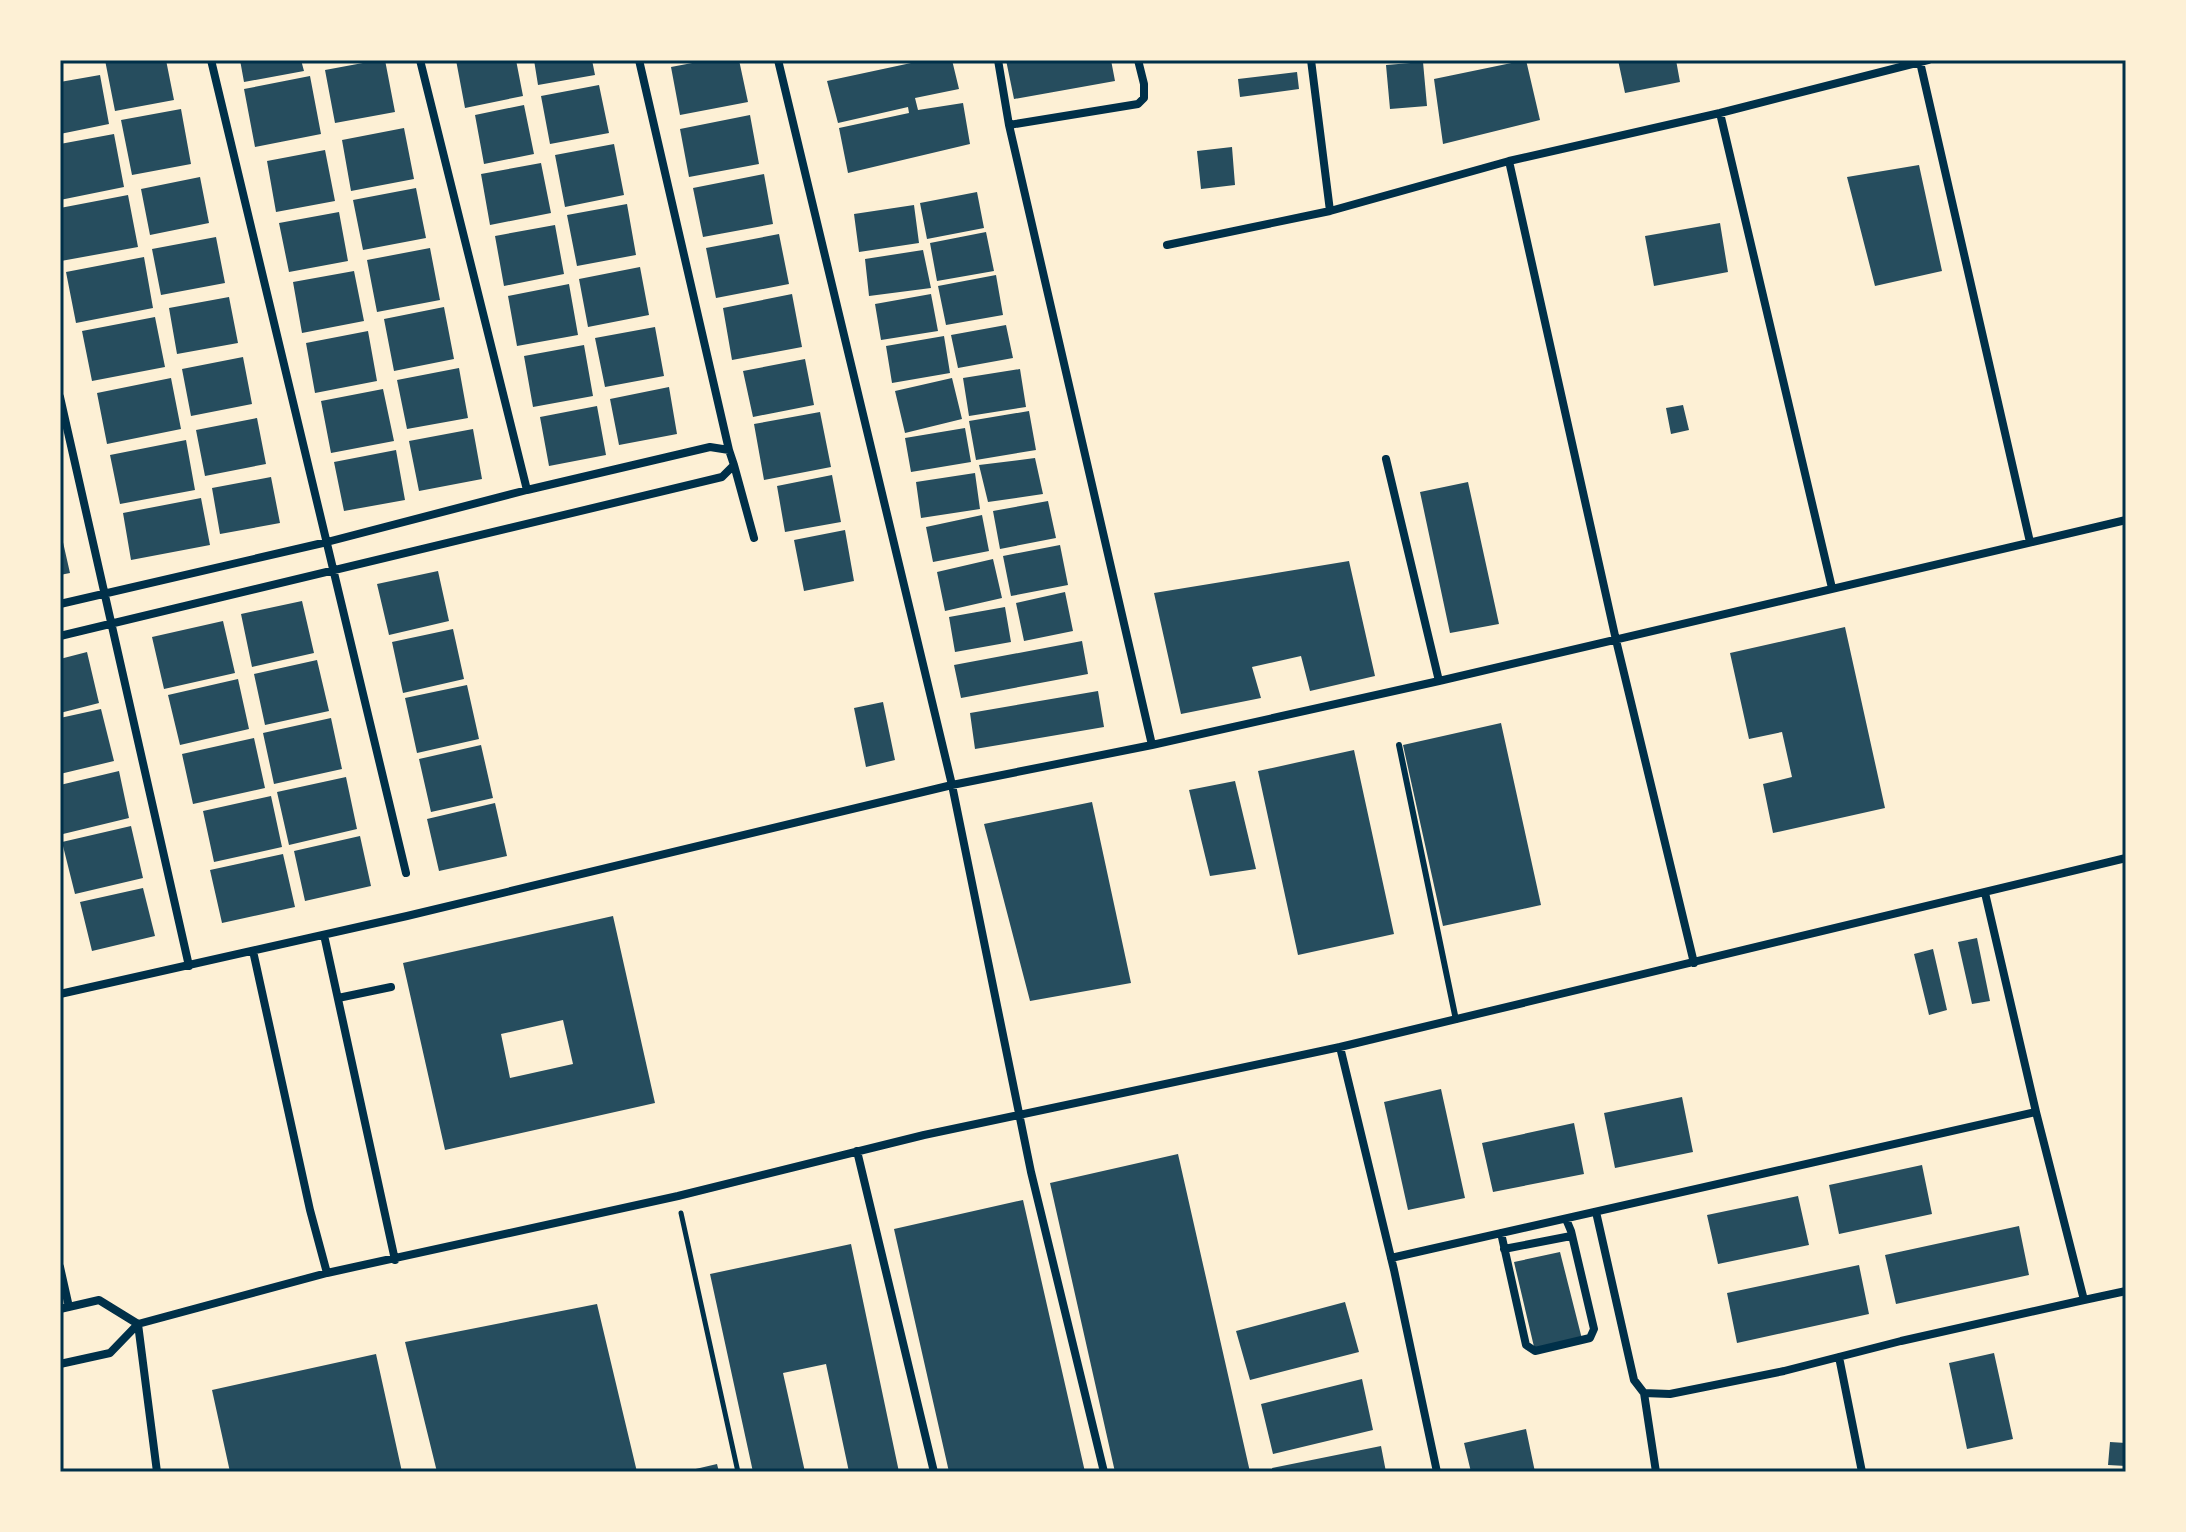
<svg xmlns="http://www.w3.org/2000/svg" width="2186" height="1532" font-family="Commissioner,sans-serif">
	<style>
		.building { fill: #264d5e; fill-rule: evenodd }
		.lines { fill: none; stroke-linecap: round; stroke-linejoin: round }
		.path { stroke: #003049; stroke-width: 5 }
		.service { stroke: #003049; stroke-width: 6 }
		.minor { stroke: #003049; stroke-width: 8 }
		.neatline { fill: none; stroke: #003049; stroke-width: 3 }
	</style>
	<rect width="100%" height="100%" fill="#fdf0d5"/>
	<path class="building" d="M105 60H166L174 100 115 111Z
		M240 60H301L304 71 244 82Z
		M379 60H385L395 112 335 123 325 70Z
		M456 60H516L523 96 465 108Z
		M534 60H592L595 75 538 85Z
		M708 60H739L748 102 680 115 671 67Z
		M925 60H952L959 89 915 98 918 110 963 103 970 144 848 173 839 128 909 113 908 107 838 123 827 81Z
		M1006 60H1111L1115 81 1014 99Z
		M1526 60 1540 120 1443 144 1434 79Z
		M1618 60H1676L1680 82 1625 93Z
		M1423 62 1427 106 1390 109 1386 65Z
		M1297 72 1299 89 1240 97 1238 79Z
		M100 75 109 124 60 134V82Z
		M310 76 321 134 255 147 244 89Z
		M599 85 609 133 550 144 541 96Z
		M524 105 534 154 484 164 475 115Z
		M181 109 191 164 132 175 121 120Z
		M750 115 759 164 689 177 680 129Z
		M404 128 414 179 351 191 342 140Z
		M114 134 124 187 60 200V144Z
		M614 144 624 195 565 207 555 155Z
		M1232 147 1235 185 1201 189 1197 151Z
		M325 150 335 201 276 212 267 161Z
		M541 163 551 213 490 225 481 174Z
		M1919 165 1942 271 1875 286 1847 177Z
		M764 174 773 224 703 237 693 188Z
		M200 177 209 223 150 235 141 189Z
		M416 188 426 238 363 250 353 200Z
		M977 192 984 228 927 239 920 203Z
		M128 195 138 247 61 261 60 208Z
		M627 204 636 255 577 266 567 215Z
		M914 205 919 243 859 252 854 214Z
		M339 212 348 261 289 272 279 223Z
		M1720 223 1728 272 1654 286 1645 236Z
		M555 225 564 274 504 286 495 236Z
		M986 232 994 271 937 281 930 243Z
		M779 234 789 284 716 298 706 248Z
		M216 237 225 283 161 295 152 249Z
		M430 248 440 300 377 312 367 260Z
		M923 250 931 288 869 296 865 259Z
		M144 257 153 308 76 323 66 272Z
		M640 267 649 315 588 327 579 279Z
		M354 271 364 321 302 333 293 282Z
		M996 275 1003 315 946 325 938 286Z
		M569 284 578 335 517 346 508 296Z
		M792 294 802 347 732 360 723 308Z
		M931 294 938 331 881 340 875 304Z
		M229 297 238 343 177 354 169 308Z
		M444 307 454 359 394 371 384 319Z
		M155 317 165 367 92 381 82 331Z
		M1006 325 1013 358 958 368 951 335Z
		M655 327 664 376 605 387 595 338Z
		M368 331 377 381 315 393 306 343Z
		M944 336 950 373 892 383 886 346Z
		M584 345 593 396 533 407 524 356Z
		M243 357 252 404 191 416 182 369Z
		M805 359 814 405 753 417 743 371Z
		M459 368 468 418 407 429 397 380Z
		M1020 369 1026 407 969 416 963 378Z
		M171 378 181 429 107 444 97 393Z
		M952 378 962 419 905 433 895 391Z
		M669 387 677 434 619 445 610 399Z
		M383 389 394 441 331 453 321 401Z
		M1683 405 1689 430 1671 434 1666 408Z
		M597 406 606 455 549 466 540 417Z
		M1029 411 1036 450 976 460 969 421Z
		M820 412 831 467 764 480 754 424Z
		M257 418 266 464 205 476 196 430Z
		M965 428 971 462 911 472 905 438Z
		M473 429 482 479 419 491 409 441Z
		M186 440 195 490 120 504 110 455Z
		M396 450 405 500 344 511 334 462Z
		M1035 458 1043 494 988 502 979 465Z
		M975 473 980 509 921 518 916 482Z
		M832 475 841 522 785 532 777 486Z
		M271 477 280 523 220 534 212 488Z
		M1468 482 1499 624 1450 633 1420 492Z
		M201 498 210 545 131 560 123 513Z
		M1048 501 1056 538 1000 549 993 511Z
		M982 515 989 551 933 562 926 527Z
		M60 529 70 573 60 575Z
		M845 530 854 581 804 591 794 540Z
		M1060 545 1068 585 1011 596 1003 556Z
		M993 559 1002 598 945 611 937 572Z
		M1349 561 1375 676 1310 691 1301 656 1252 667 1261 698 1181 714 1154 593Z
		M438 571 449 621 389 635 377 584Z
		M1065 592 1073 631 1024 641 1016 603Z
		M302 601 314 653 252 667 241 614Z
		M1005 607 1011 642 955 652 949 617Z
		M223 621 235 673 164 689 152 637Z
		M1845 627 1885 808 1773 833 1763 784 1792 777 1782 732 1749 739 1730 653Z
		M453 629 464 679 403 693 392 642Z
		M1082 641 1088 674 961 698 954 665Z
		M87 652 99 703 60 713V659Z
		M317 660 329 711 265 725 254 674Z
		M238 679 249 729 180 745 168 695Z
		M467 685 479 739 417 753 405 698Z
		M1098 691 1104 727 975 749 970 713Z
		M883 702 895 760 866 767 854 708Z
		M101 709 114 761 60 774V718Z
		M331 718 342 769 274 784 263 733Z
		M1501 723 1541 905 1443 926 1403 745Z
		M254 738 265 788 193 804 182 754Z
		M481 745 493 798 431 812 419 759Z
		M1354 750 1394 934 1298 955 1258 771Z
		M119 771 129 818 63 834 60 822V785Z
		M346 777 357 829 289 845 277 792Z
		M1235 781 1256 869 1210 876 1189 790Z
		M271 796 282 847 214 862 203 811Z
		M1092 802 1131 983 1030 1001 984 824Z
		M495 803 507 856 439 871 427 819Z
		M131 826 143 878 75 894 62 842Z
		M360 836 371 886 305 901 294 851Z
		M283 854 295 907 222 923 210 870Z
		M143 888 155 936 92 951 80 902Z
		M613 916 655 1103 445 1150 403 963ZM563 1020 573 1064 510 1078 501 1034Z
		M1977 938 1990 1001 1972 1004 1958 942Z
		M1933 949 1947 1010 1929 1015 1914 954Z
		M1441 1089 1465 1198 1408 1210 1384 1102Z
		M1682 1097 1693 1152 1615 1168 1604 1113Z
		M1574 1123 1584 1174 1493 1192 1482 1143Z
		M1178 1154 1250 1472H1115L1050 1183Z
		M1922 1165 1932 1214 1839 1234 1829 1185Z
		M1798 1196 1809 1245 1718 1264 1707 1215Z
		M1023 1200 1085 1472H949L894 1229Z
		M2019 1226 2029 1275 1896 1304 1885 1255Z
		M851 1244 899 1472H849L826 1364 783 1373 805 1472H753L710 1274Z
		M1560 1252 1582 1339 1535 1351 1514 1262Z
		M1859 1265 1869 1314 1737 1343 1727 1293Z
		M1345 1302 1359 1352 1250 1380 1236 1331Z
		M597 1304 637 1472H437L405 1342Z
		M1994 1353 2013 1439 1967 1449 1949 1363Z
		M376 1354 402 1472H230L212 1390Z
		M1362 1379 1373 1430 1273 1454 1261 1404Z
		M1526 1429 1535 1472H1471L1464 1443Z
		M2110 1442 2126 1443V1466L2108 1465Z
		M1381 1446 1386 1472H1273L1272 1468Z
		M717 1464 719 1472H687V1471Z"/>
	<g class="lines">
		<path class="path" d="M681 1213 738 1472"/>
		<path class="service" d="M1399 745 1456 1020"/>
		<path class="minor" d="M211 60 406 873
			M420 60 527 490
			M639 60 729 450
			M778 60 952 785 1031 1172 1104 1472
			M998 60 1009 125 1152 745
			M1311 60 1330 211
			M1920 62 2030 542
			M1720 113 1832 588
			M1009 125 1138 104 1144 98V84L1138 60
			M1509 161 1616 640 1694 963
			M1167 245 1330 211 1509 161 1720 113 1928 60
			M60 397 189 966
			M1386 459 1439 681
			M734 465 754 538
			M60 604 327 542 527 490 710 447 729 450 734 465 722 477 60 636
			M1985 893 2036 1112
			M324 935 395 1260
			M253 951 310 1210 327 1273
			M60 994 407 916 952 785 1152 745 1439 681 2126 520
			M338 998 391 987
			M1340 1047 1394 1270 1437 1472
			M857 1151 934 1472
			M1501 1233 1526 1345 1535 1351 1590 1338 1594 1329 1571 1231 1566 1219
			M1504 1249 1571 1236
			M1391 1258 2036 1112 2084 1300 1901 1341 1784 1371 1670 1394 1644 1393 1634 1380 1596 1212
			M60 1267 69 1307
			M2084 1300 2126 1291
			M60 1309 99 1300 138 1324
			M138 1324 157 1472
			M1839 1357 1862 1472
			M60 1364 110 1353 138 1324 327 1273 678 1196 924 1135 1340 1047 2126 858
			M1644 1393 1656 1472"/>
	</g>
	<rect width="2186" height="1532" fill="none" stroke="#fdf0d5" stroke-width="124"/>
	<rect x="62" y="62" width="2062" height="1408" class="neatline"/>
</svg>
